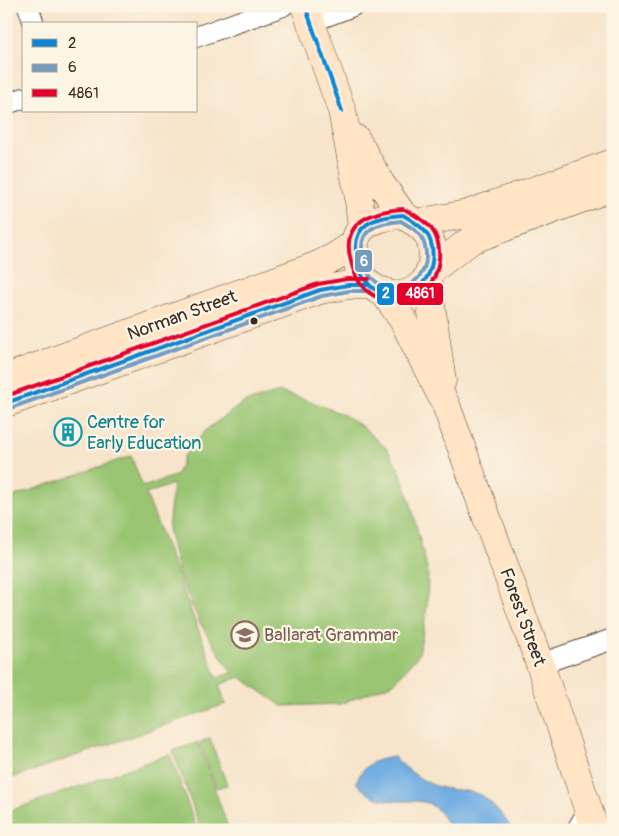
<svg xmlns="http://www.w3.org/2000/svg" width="619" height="836" font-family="Pangolin,sans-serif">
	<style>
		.green { fill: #99c572; stroke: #6a7848; fill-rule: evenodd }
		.water { fill: #71ade2; stroke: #566c80 }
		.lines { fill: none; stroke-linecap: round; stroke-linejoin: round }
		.lane-casing { stroke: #574638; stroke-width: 12 }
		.street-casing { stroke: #574638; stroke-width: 22 }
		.secondary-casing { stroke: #574638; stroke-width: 29 }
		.lane { stroke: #fff; stroke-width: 10 }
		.street { stroke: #fff; stroke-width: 20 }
		.secondary { stroke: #ffe4c6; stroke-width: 28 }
		.bus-1-casing { stroke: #fcf5e5; stroke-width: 8 }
		.bus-2-casing { stroke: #fcf5e5; stroke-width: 8 }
		.bus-3-casing { stroke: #fcf5e5; stroke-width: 8 }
		.bus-1 { stroke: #0e85d2; stroke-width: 4 }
		.bus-2 { stroke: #749cbf; stroke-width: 4 }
		.bus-3 { stroke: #e4002b; stroke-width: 4 }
		.bus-dot { fill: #3b2a1e; stroke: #fcf5e5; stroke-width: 2 }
		.labels { text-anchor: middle; stroke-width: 4.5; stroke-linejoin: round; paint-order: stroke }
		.street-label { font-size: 18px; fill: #3b2a1e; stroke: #fcf5e5 }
		.culture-label { font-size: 18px; fill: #0d838f; stroke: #fcf5e5; text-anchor: start }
		.education-label { font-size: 18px; fill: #785e54; stroke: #fcf5e5; text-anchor: start }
		.line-badge { stroke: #fcf5e5; stroke-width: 2 }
		.badge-label { font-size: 14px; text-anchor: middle; font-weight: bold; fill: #fff }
	</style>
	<rect width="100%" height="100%" fill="#fcf5e5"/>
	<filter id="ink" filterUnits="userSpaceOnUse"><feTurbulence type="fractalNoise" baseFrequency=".02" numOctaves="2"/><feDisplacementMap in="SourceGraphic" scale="10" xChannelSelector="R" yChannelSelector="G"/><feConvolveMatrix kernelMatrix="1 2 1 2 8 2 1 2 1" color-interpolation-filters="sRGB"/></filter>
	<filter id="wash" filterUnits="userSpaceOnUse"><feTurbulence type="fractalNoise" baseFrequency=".0096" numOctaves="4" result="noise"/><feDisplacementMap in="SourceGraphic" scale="20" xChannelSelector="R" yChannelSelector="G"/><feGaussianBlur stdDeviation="1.12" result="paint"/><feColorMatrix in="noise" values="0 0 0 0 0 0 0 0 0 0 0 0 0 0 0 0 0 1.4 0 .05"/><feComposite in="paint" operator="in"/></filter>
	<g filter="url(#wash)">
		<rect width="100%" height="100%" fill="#f7e4cb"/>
		<path class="green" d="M280 392 310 401 344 415 359 424 387 449 401 473 411 505 428 572 427 606 419 654 394 683 340 704 282 706 240 677 219 685 226 704 6 780V499L131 456 143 487 177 475 184 456 207 429 243 403ZM173 484 168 529 179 575 200 623 229 669 233 672 217 678 146 494Z
			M210 738 227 785 216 788 200 742Z
			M198 742 229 830H201L173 751Z
			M170 754 197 830H13L7 812Z"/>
		<path class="water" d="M394 757C408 770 424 784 443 788 456 791 473 789 485 798 496 806 505 819 513 830H450C446 821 440 810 431 805 427 802 418 801 412 801 388 801 372 802 356 782 365 763 374 760 394 757Z"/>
	</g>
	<g filter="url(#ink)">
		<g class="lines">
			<g class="lane-casing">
				<path id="lane" d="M571 830 583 809"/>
			</g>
			<g class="street-casing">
				<path id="street" d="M28 6 34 24
					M311 22 353 6
					M196 37 283 6
					M6 104 24 98
					M540 664 613 639"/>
			</g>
			<g class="secondary-casing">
				<path id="secondary" d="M305 6 342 111 358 192 362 228
					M356 139 381 184 403 215
					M403 215C409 219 417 223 422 228 437 241 435 271 422 284 407 299 387 298 370 285 362 280 358 267 357 259 356 254 354 248 355 243 358 220 384 216 403 215Z
					M416 223 467 214 613 163
					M430 271 471 240 613 187
					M427 278 442 381
					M383 291 403 320 446 405 540 664 595 830
					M6 378 316 266 336 256 355 243
					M6 403 320 290 348 285H369"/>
			</g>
			<use href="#lane" class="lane"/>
			<use href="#street" class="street"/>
			<use href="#secondary" class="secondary"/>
			<g class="bus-1-casing">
				<path id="bus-1" d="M305 6 342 111
					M403 215C411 220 421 225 427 234 436 248 434 271 422 284 407 300 378 298 365 280 360 274 358 266 357 259 350 224 374 217 403 215Z
					M6 403 320 290 348 285H369"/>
			</g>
			<g class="bus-2-casing">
				<path id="bus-2" d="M401 221C407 225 413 228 417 232 429 244 429 266 418 278 406 293 383 291 371 277 365 271 364 263 363 256 357 228 379 223 401 221Z
					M8 409 322 296 349 291H369"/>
			</g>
			<g class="bus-3-casing">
				<path id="bus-3" d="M403 209C373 211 342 221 350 257 352 266 354 275 359 282 374 304 408 307 426 289 441 274 444 245 431 228 424 220 415 215 406 210
					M6 396 318 284 347 279H369"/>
			</g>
			<use href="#bus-1" class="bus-1"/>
			<use href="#bus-2" class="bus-2"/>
			<use href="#bus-3" class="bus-3"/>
		</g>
	</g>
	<defs>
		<g id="building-ring" transform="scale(1.4375)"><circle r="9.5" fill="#fcf5e5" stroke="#0f9aa8" stroke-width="1.5"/><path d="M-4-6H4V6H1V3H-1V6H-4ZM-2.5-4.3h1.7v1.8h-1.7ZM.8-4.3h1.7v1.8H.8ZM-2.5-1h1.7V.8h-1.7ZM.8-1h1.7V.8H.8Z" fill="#0f9aa8"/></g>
		<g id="school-ring" transform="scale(1.4375)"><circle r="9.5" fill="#fcf5e5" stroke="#8d6e63" stroke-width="1.5"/><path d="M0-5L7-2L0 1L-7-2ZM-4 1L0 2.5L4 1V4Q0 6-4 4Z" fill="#8d6e63"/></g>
	</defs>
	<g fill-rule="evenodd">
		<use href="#building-ring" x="68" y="432"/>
		<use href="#school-ring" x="245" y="635"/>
	</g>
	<circle class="bus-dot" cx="254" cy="321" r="4.5"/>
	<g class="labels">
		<g class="street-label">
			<text transform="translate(182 315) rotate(-20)" y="6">Norman Street</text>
			<text transform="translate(523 617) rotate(70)" y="6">Forest Street</text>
		</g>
		<g class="culture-label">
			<text x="87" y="428">Centre for<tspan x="87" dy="21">Early Education</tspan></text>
		</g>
		<g class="education-label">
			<text x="264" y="641">Ballarat Grammar</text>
		</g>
	</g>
	<g class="line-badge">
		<rect x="354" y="249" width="19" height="24" rx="5" fill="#749cbf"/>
		<rect x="376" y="282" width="19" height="24" rx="5" fill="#0e85d2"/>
		<rect x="396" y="282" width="48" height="24" rx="5" fill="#e4002b"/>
	</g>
	<g class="badge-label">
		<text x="364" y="266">6</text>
		<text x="386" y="298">2</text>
		<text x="420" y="298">4861</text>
	</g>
	<rect width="619" height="836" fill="none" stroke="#fcf5e5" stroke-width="25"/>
	<rect x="22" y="22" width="175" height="90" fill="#fcf5e5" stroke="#afa495"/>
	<rect x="32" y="39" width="25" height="8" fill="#0e85d2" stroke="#afa495"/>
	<text x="68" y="48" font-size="15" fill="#3b2a1e">2</text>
	<rect x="32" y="64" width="25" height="8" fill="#749cbf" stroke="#afa495"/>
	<text x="68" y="72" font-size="15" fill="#3b2a1e">6</text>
	<rect x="32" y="89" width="25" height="8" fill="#e4002b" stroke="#afa495"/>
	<text x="68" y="98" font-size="15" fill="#3b2a1e">4861</text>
</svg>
